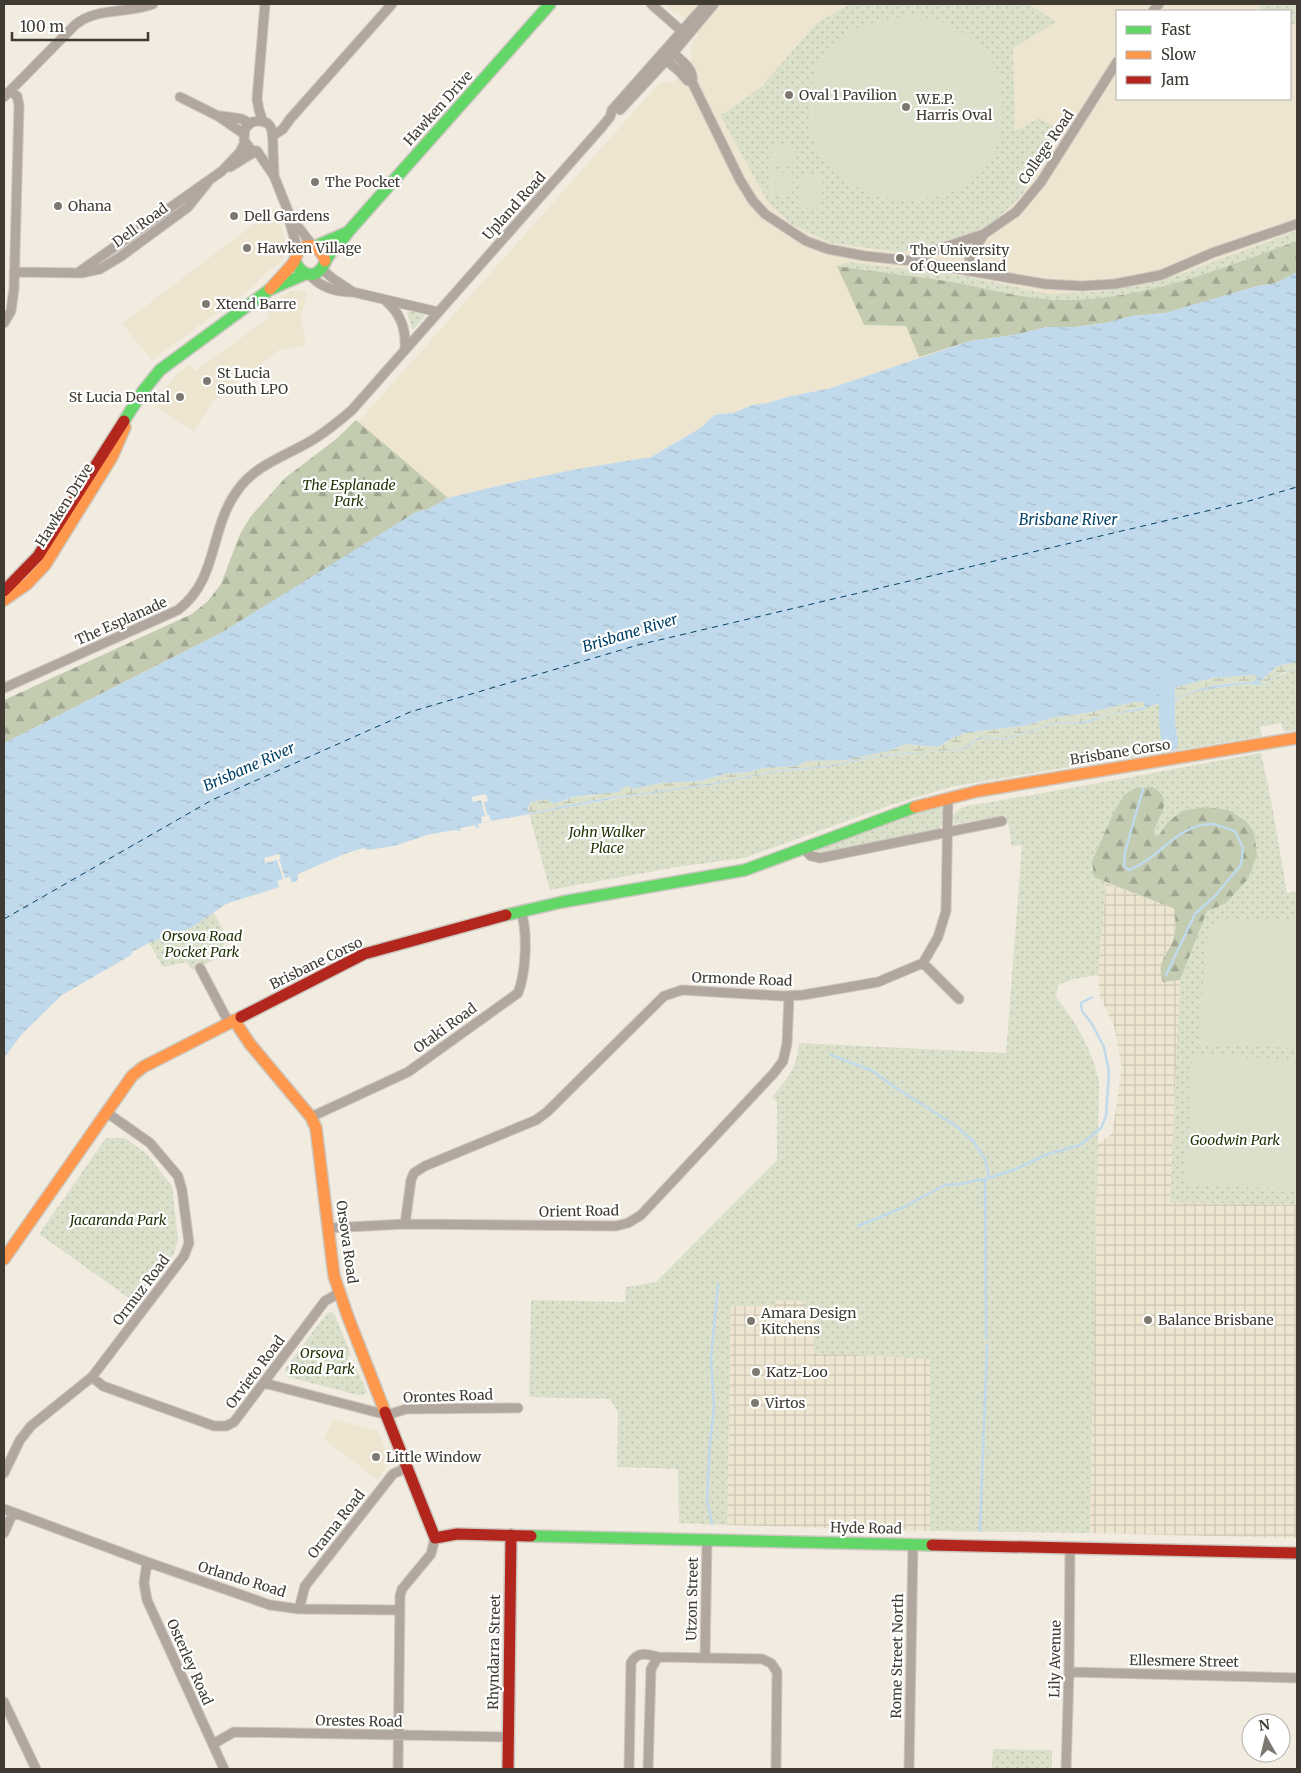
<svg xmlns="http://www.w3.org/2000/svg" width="1301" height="1773" font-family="Merriweather,serif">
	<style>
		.built { fill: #eee5d1; fill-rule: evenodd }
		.industrial { fill: url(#industrial-grid) }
		.grass { fill: url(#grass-dots) }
		.forest { fill: url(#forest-firs) }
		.wetland { fill: url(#wetland-marsh) }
		.pitch { fill: #dbe0cb }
		.water { fill: url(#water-ripples); fill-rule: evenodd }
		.pier { fill: #f1ebe0 }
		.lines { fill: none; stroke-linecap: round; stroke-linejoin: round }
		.stream { stroke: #c1daeb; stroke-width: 2.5 }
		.river { stroke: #c1daeb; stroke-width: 16 }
		.ferry { stroke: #004067; stroke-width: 1; stroke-dasharray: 6 5; stroke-linecap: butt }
		.street-casing { stroke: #ccc7bf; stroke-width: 11 }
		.fast-casing { stroke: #ccc7bf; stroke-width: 14 }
		.slow-casing { stroke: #ccc7bf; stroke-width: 14 }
		.jam-casing { stroke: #ccc7bf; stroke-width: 14 }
		.street { stroke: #b2a79e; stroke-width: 9 }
		.fast { stroke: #63d668; stroke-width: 11 }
		.slow { stroke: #ff974d; stroke-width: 11 }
		.jam { stroke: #b3261e; stroke-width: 11 }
		.poi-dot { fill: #7d7970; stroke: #fff; stroke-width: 2 }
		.labels { text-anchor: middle; stroke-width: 4.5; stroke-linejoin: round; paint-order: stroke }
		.poi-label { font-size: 14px; fill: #3f3b33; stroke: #fff; text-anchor: start }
		.street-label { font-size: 14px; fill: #3f3b33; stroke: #fff }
		.park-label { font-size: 14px; font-style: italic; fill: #213205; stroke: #fff }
		.water-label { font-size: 15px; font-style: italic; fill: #004067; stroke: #fff }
	</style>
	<defs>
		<pattern id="industrial-grid" width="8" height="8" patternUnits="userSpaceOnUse" patternTransform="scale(1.25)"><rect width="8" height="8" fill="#eee5d1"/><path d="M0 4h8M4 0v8" fill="none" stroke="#cdc5b4"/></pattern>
		<pattern id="grass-dots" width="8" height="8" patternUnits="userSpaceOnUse" patternTransform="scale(1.25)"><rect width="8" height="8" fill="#dbe0cb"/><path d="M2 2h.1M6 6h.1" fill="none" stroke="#bdc1af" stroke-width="1.8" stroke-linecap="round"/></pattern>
		<pattern id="forest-firs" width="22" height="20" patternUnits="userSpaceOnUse" patternTransform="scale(1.25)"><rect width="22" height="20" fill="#c3cbb1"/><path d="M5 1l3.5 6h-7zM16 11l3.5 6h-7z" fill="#a0a691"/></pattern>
		<pattern id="wetland-marsh" width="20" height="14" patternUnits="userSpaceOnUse" patternTransform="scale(1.25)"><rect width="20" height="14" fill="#dbe0cb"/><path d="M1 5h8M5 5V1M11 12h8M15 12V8" fill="none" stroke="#bdc1af"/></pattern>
		<pattern id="water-ripples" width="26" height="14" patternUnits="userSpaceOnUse" patternTransform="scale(1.25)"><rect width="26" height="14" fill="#c1daeb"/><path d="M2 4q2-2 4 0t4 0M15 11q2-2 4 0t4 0" fill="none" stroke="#a7bcca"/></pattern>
	</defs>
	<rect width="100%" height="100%" fill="#f1ebe0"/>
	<path class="built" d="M664 4H1297V272L1047 327 970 341 831 388 787 397 768 403 753 405 736 412 714 415 702 427 651 457 577 469 448 498 358 422 660 82H674L692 58 691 50 692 42 698 35 680 14 674 13ZM1117 11H1290V99H1117Z
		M275 208 287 244 286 253 282 260 257 281 258 283 152 360 122 324Z
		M292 290 307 292 301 318 306 345 279 350 212 402 194 431 152 404 177 374 190 364 195 371 216 356 270 317 264 307Z
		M333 1419 378 1431 390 1461 378 1480 324 1439Z"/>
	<path class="industrial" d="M1106 883 1176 909 1175 934 1163 958V982L1180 980 1170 1202 1297 1205V1538L1090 1533 1097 1144 1112 1134 1122 1067 1114 1026 1100 996 1098 975Z
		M776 1300 802 1301 815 1316V1353L930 1358V1531L727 1525 731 1305 775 1306Z"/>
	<path class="grass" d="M850 4H1029L1056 22 1013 48 1015 131 1039 118 1061 131 1022 195 991 224 946 245 900 252 831 243 791 224 768 202 720 115 728 111 761 87 817 23Z
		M1259 4H1297V24H1290V11H1261Z
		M1297 231V241C1222 268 1152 298 1070 300 1033 301 994 290 957 283 918 276 877 272 837 266L847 262 959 275 1048 294 1097 292 1141 285 1181 274Z
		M408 311 423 314 425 316 414 329H412L407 313Z
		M1293 669H1297V730L1284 732 1281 723 1260 727 1262 736 1117 760 1115 751 1080 756 1081 765 950 787 891 805 744 858 677 867 550 890 529 814 774 772 829 767 866 759 910 753 963 750 979 739 989 738 1004 740 1058 723 1075 724 1091 722 1107 715 1142 710 1153 705 1175 701 1185 695 1198 691 1242 684 1260 685Z
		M1261 753 1272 805 1287 893 1297 892V1205L1170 1202 1180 980 1206 911 1176 909 1106 883 1098 975 1074 979 1058 985 1056 997C1078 1025 1090 1046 1099 1081L1090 1533 930 1531V1359L814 1353 815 1316 802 1301 776 1300 775 1306H731L727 1525 679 1523 678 1469 617 1467 618 1412 610 1399 529 1397 531 1300 625 1302 626 1287 656 1282 777 1160V1102L772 1097C789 1077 796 1069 799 1043L1006 1053 1022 845 1011 846 1010 831 1006 815 955 824C949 815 958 809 966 806 1065 790 1162 771 1261 753Z
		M937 807 942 808C949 824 944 826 929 832L819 854 816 852V849L819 847 918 811Z
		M213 912 224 931 223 953 212 961 192 970 187 962 163 967 149 943 191 928Z
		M106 1138H125L147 1154 172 1186 178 1240 174 1254 133 1301 39 1234Z
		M331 1312 335 1315 351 1355 347 1357 351 1365H355L366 1390V1394L358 1395 288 1377 285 1369 327 1313Z
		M993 1749 1052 1750V1769H992Z"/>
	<path class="forest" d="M1297 241V272L1276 283 1258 286 1165 313 1132 316 1105 323 1075 327H1047L1014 335 970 341 919 357 906 326 864 325 837 266C877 272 918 276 957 283 994 290 1032 301 1070 300 1151 298 1222 268 1297 241Z
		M356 420 448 498 428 509 416 513 221 633 4 743V700L192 614 208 601 221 584 240 534 251 516 285 478 335 440Z
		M1152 787C1176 800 1158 814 1154 832L1156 836 1159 835 1168 822 1182 811 1204 807 1228 810 1246 821 1254 832 1257 855 1248 879 1226 903 1207 911 1180 980 1163 982C1155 959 1171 953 1175 933 1176 925 1175 916 1175 909L1094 877 1092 861 1114 812 1124 795 1136 788Z"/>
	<path class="wetland" d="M1297 662V668C1283 670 1273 680 1260 684L1258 683 1277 666Z
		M1254 675 1257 677 1254 682C1227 683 1197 686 1174 700L1169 696 1168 690 1173 688 1213 678Z
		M1134 702H1143L1145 707 1106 715 1090 720 1075 723 1058 722 1004 739 989 737 979 738 963 749 926 752H910L866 758 828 766 774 771 715 783 594 800 529 813 528 807 531 802 546 799 551 802 564 801 573 797 592 796 628 786 633 789 662 783 700 781 725 774 748 772 764 768 797 766 807 761 846 760 897 748 906 744 932 747 944 744 954 737 965 733 1023 726 1055 717 1087 713Z"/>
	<path class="pitch" d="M913 16C921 18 931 18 939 21 959 28 985 45 994 65 1000 77 1002 92 1002 105 1002 144 990 180 950 192 917 202 890 203 859 188 841 179 824 166 816 147 810 133 811 117 811 102 811 85 814 63 827 49 849 26 882 19 913 16Z
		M773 144 794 146 793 167 771 166Z
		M771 172 793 173 792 196 769 194Z
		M801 175 823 176 821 209 798 207Z
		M1218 919 1297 921V1048L1200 1044 1205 943Z
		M1192 1055 1297 1060V1189L1186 1185Z"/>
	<path class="water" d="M1297 272V662L1277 666 1258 683C1272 684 1283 668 1297 669L1282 673 1260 685 1242 684 1198 691 1185 695 1175 701 1153 705 1142 710 1107 715 1091 722 1075 724 1058 723 1004 740 989 738 979 739 963 750 910 753 866 759 829 767 774 772 716 784 618 798 491 821 478 824 479 828H476L475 825 460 828 461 831 454 830 427 835 394 846 368 850 364 848 347 853 298 874 297 881 292 883 226 904 191 928 149 943 132 952 131 955 62 995 22 1034 4 1058V743L221 633 416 512 428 509 448 498 501 485 577 469 651 457 702 427 714 415 736 412 752 405 768 403 787 397 831 388 970 341 1014 335 1047 327H1075L1105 323 1132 316 1165 313 1258 286 1276 283ZM1253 675 1257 677 1254 682C1227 683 1197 686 1174 700L1169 696 1168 691 1173 688 1213 678ZM1134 702H1143L1145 707 1106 715 1090 720 1075 723 1058 722 1004 739 989 737 978 738 963 749 926 752H910L866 758 828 766 774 771 715 783 594 800 529 813 528 807 531 802 546 799 554 804 573 797 619 792 624 787 628 786 633 789 662 783 700 781 725 774 748 772 764 768 797 766 807 761 846 760 888 751 906 744 938 747 954 737 965 733 1023 726 1055 717 1087 713Z"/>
	<path class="pier" d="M486 794 488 801 484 802 487 815H489L491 821 482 823 481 817 485 816 481 800 473 802 472 797Z
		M279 854 281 858 279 859 285 878 290 877 292 883 279 887 277 881 283 879 277 860 265 863 264 858Z"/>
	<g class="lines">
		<path class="stream" d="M1143 789 1125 852 1124 866 1129 870C1159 859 1177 824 1212 824 1219 825 1228 829 1235 831L1243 848 1241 865 1215 896 1195 914 1166 975
			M831 1055 871 1070 893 1086 956 1126 973 1141 985 1159 989 1178
			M985 1179 986 1338
			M858 1226 902 1208 945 1185 960 1184 989 1178 1016 1169 1045 1155 1080 1145 1101 1128 1106 1116 1109 1072 1104 1047 1092 1024 1082 1011 1081 1003 1092 997
			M712 1524 707 1500 710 1443 714 1408 711 1359 718 1284
			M980 1531 987 1345"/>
		<path class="river" d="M1167 680V723L1170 743"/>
		<path class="ferry" d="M4 919 212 800 410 712 638 645 1249 501 1297 487"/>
		<g class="street-casing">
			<path id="street" d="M651 4 685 34
				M1153 11 1159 4
				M664 52 673 53C681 60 695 70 692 82L740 180 753 201 765 214 806 241 828 249 865 256 912 261 1045 284 1082 286 1115 284 1161 275 1212 253 1297 224
				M664 56 666 60 679 71 688 81 692 82
				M4 97 75 25C96 7 128 14 153 4
				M180 97 218 116 244 134
				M620 110 673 53 714 4
				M221 116 242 119 249 123
				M263 122 259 110 257 99 265 4
				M274 135 283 129 290 119 392 4
				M230 167 256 151
				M274 176C274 167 273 157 273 147 273 131 273 117 252 122L245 128 244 140 251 150 257 151 274 176 290 216V223L298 251
				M290 216 312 245
				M912 261 930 252 984 234
				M322 269 332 278 353 292
				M968 271 970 256 984 234 1016 212 1041 182 1117 62
				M14 272 82 273 100 269 120 257 188 207 208 182
				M79 272 222 171 240 152 245 142
				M310 275C321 288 337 292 353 292L438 312
				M386 301C401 314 406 329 405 349
				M4 323 11 311 14 289 19 105 17 96 10 91
				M4 688 178 610C220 578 208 527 240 487 257 465 285 456 309 442 325 433 338 422 352 410L601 128 610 117 612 110 706 4
				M803 848 811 856 820 858 1002 821
				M923 963 959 999
				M200 968 229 1023
				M311 1117 408 1072 518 993C526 972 528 933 521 911
				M405 1224 411 1180 414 1173 425 1166 536 1120 547 1112 664 996 682 990 782 996 803 995 878 982 923 963 938 937 946 911 948 798
				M329 1228 405 1224 616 1226 628 1223 641 1215 774 1073 783 1061 787 1044 789 996
				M92 1377 103 1386 214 1426H226L234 1422 325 1301 339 1293
				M264 1383 387 1415 406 1409 518 1408
				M4 1473 20 1440 31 1426 92 1377 184 1256 189 1243 182 1190 178 1176 150 1143 106 1112
				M4 1509 147 1562 270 1605 299 1609 400 1610
				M4 1533 13 1513
				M147 1562 144 1583 147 1600 224 1769
				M299 1609 305 1586 393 1474 408 1467
				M705 1658 707 1540
				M1069 1672 1297 1678
				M4 1702 36 1769
				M213 1744 234 1732 508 1737
				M398 1769 400 1596 402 1589 431 1554 435 1538
				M629 1769 631 1663C637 1651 647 1654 658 1657L762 1659 771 1663 777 1672 776 1769
				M648 1769 651 1669 658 1657
				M909 1769 913 1544
				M1066 1769 1069 1672 1070 1548"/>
		</g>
		<g class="fast-casing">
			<path id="fast" d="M316 246 348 232
				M295 260C298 270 309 280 319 271 324 267 326 259 330 254 336 246 343 240 348 232L550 4
				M124 421 143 391 160 370 269 290 305 274
				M506 915 562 902 745 870 915 807
				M531 1536 932 1545"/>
		</g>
		<g class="slow-casing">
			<path id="slow" d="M270 289C278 280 287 271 294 262 296 258 296 254 299 251 309 239 322 249 325 261
				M4 600 27 584 45 565 112 457 125 427
				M915 807 978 791 1297 738
				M234 1020 250 1044 311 1117 316 1128 334 1276 348 1317 385 1412
				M4 1259 132 1076 143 1067 241 1017"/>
		</g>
		<g class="jam-casing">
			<path id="jam" d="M4 591 38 556 124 421
				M241 1017 364 954 506 915
				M385 1412 435 1538 457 1534 531 1536
				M932 1545 1297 1553
				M508 1769 511 1535"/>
		</g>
		<use href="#street" class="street"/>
		<use href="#fast" class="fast"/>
		<use href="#slow" class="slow"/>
		<use href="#jam" class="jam"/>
	</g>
	<g class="poi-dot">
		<circle cx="789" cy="95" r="5"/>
		<circle cx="906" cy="107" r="5"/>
		<circle cx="315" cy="182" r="5"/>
		<circle cx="58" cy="206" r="5"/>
		<circle cx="234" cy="216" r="5"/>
		<circle cx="247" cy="248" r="5"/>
		<circle cx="900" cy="258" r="5"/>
		<circle cx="206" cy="304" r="5"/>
		<circle cx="207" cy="381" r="5"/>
		<circle cx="180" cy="397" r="5"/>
		<circle cx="1148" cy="1320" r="5"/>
		<circle cx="751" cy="1321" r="5"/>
		<circle cx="756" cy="1372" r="5"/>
		<circle cx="755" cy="1403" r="5"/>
		<circle cx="376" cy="1457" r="5"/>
	</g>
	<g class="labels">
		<g class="poi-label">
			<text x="799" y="100">Oval 1 Pavilion</text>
			<text x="916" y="104">W.E.P.<tspan x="916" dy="16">Harris Oval</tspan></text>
			<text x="325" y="187">The Pocket</text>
			<text x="68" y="211">Ohana</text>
			<text x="244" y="221">Dell Gardens</text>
			<text x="257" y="253">Hawken Village</text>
			<text x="910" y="255">The University<tspan x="910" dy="16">of Queensland</tspan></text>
			<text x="216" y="309">Xtend Barre</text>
			<text x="217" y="378">St Lucia<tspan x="217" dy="16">South LPO</tspan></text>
			<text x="170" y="402" text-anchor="end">St Lucia Dental</text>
			<text x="761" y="1318">Amara Design<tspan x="761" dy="16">Kitchens</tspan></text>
			<text x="1158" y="1325">Balance Brisbane</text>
			<text x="766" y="1377">Katz-Loo</text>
			<text x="765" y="1408">Virtos</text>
			<text x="386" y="1462">Little Window</text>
		</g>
		<g class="street-label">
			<text transform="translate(438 108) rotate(-48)" y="5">Hawken Drive</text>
			<text transform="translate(1046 147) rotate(-56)" y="5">College Road</text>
			<text transform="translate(514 206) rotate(-48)" y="5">Upland Road</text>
			<text transform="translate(140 225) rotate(-36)" y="5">Dell Road</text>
			<text transform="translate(64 505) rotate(-58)" y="5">Hawken Drive</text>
			<text transform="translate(121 621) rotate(-24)" y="5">The Esplanade</text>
			<text transform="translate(1120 752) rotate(-9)" y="5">Brisbane Corso</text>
			<text transform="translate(316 963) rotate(-26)" y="5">Brisbane Corso</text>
			<text transform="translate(742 979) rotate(2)" y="5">Ormonde Road</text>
			<text transform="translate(445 1028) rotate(-36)" y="5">Otaki Road</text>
			<text transform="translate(579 1211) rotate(-1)" y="5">Orient Road</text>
			<text transform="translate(347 1242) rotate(82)" y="5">Orsova Road</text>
			<text transform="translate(141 1290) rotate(-53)" y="5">Ormuz Road</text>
			<text transform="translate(255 1372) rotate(-53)" y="5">Orvieto Road</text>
			<text transform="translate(448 1396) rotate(-2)" y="5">Orontes Road</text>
			<text transform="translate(336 1524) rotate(-52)" y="5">Orama Road</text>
			<text transform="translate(866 1528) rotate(1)" y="5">Hyde Road</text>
			<text transform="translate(242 1579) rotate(17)" y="5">Orlando Road</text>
			<text transform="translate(692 1599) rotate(-89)" y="5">Utzon Street</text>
			<text transform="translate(494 1652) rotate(-89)" y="5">Rhyndarra Street</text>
			<text transform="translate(897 1656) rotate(-89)" y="5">Rome Street North</text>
			<text transform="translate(1055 1659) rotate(-89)" y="5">Lily Avenue</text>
			<text transform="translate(1184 1661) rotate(1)" y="5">Ellesmere Street</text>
			<text transform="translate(190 1662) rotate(66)" y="5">Osterley Road</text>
			<text transform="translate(359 1721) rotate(1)" y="5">Orestes Road</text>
		</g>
		<g class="park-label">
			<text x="349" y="490">The Esplanade<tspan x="349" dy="16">Park</tspan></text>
			<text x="607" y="837">John Walker<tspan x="607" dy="16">Place</tspan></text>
			<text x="202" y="941">Orsova Road<tspan x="202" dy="16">Pocket Park</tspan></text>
			<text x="1235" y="1145">Goodwin Park</text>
			<text x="118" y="1225">Jacaranda Park</text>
			<text x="322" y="1358">Orsova<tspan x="322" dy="16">Road Park</tspan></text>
		</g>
		<g class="water-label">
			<text x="1068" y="525">Brisbane River</text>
			<text transform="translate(630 633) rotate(-17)" y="5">Brisbane River</text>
			<text transform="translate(249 767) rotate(-24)" y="5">Brisbane River</text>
		</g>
	</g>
	<rect width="1301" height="1773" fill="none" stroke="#3f3b33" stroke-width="10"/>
	<rect x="1116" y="10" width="175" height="90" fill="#ffffff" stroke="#b2b1ad"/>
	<rect x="1126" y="26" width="25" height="8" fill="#63d668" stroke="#b2b1ad"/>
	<text x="1161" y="35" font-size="15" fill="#3f3b33">Fast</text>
	<rect x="1126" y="51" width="25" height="8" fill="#ff974d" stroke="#b2b1ad"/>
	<text x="1161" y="60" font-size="15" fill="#3f3b33">Slow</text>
	<rect x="1126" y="76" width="25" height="8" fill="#b3261e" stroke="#b2b1ad"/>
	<text x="1161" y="85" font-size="15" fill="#3f3b33">Jam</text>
	<g transform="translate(1266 1738) rotate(352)"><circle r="24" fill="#ffffff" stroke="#b2b1ad"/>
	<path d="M0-4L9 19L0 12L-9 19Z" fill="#7d7970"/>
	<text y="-8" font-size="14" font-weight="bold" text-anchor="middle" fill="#3f3b33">N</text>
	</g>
	<path d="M12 32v8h136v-8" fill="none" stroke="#3f3b33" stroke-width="2.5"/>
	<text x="20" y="32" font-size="15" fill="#3f3b33" stroke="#ffffff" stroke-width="4" paint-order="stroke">100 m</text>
</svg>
